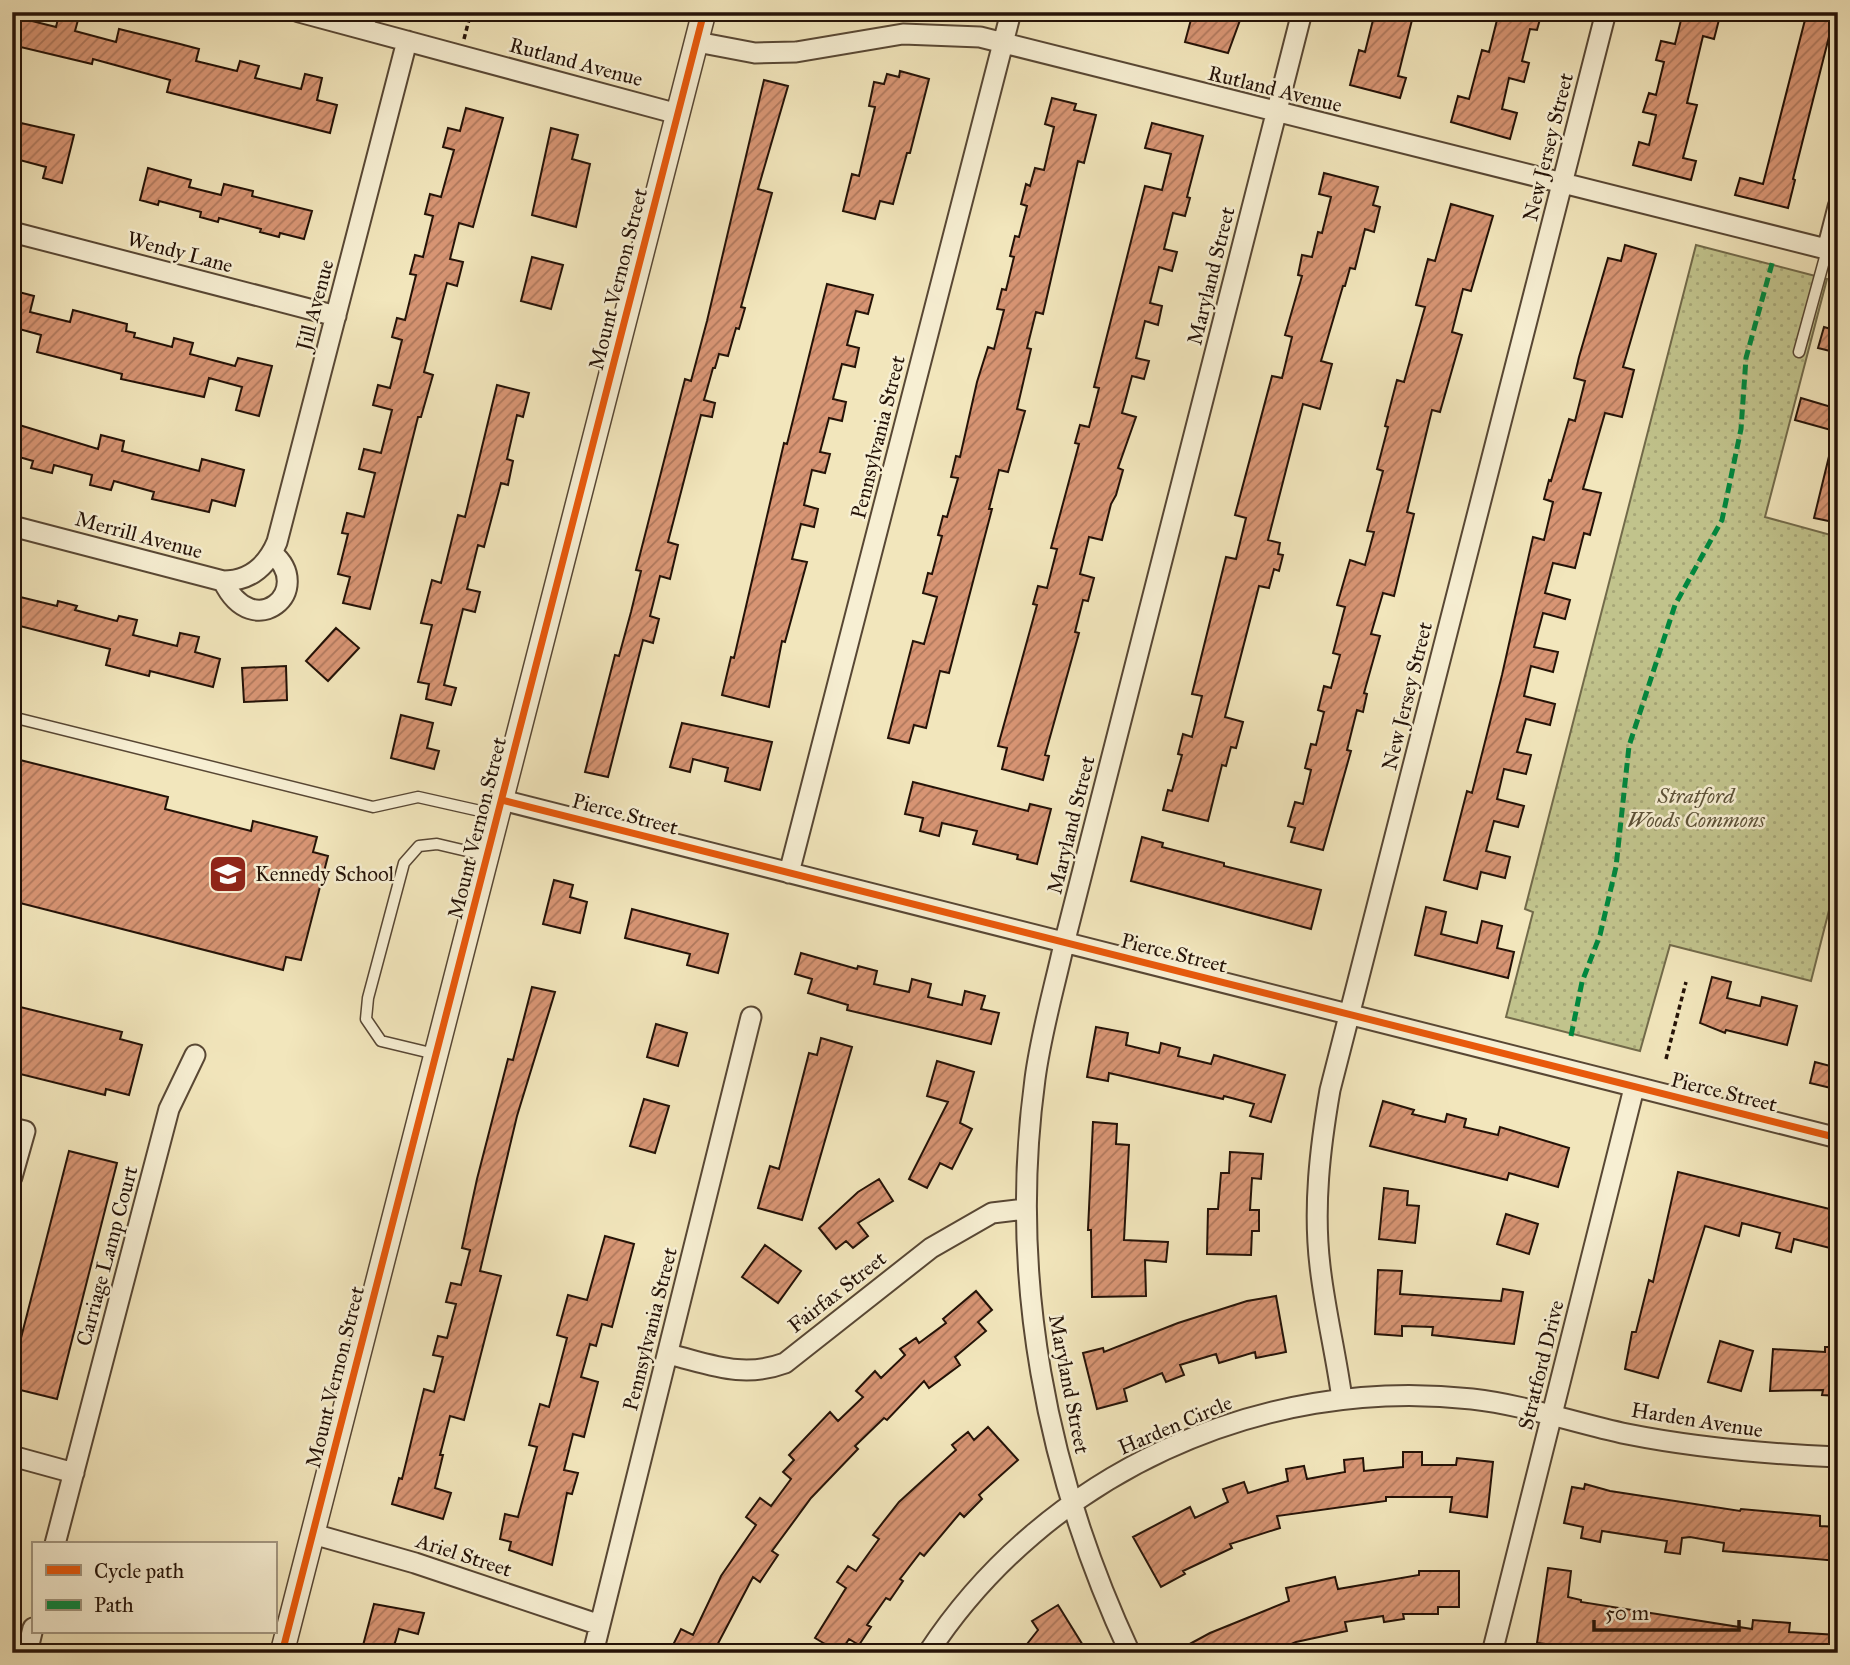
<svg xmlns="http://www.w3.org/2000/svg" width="1850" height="1665" font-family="'IM FELL Great Primer',serif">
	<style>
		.park { fill: url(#park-dots); stroke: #726a4a; stroke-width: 2 }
		.building { fill: url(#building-hatch); stroke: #241207; stroke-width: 2 }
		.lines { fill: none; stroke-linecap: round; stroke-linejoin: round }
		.service-casing { stroke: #584734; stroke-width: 13 }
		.minor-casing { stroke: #584734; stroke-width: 23 }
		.tertiary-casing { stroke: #584734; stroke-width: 26 }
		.path { stroke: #241207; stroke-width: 3.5; stroke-dasharray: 5 3.5; stroke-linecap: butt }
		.service { stroke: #f7efd3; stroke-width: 10 }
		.minor { stroke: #f7efd3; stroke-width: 19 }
		.tertiary { stroke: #f7efd3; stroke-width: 23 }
		.quiet { stroke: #00873e; stroke-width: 5; stroke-dasharray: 10 5; stroke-linecap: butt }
		.cycleway-casing { stroke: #f7efd3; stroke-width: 11 }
		.cycleway { stroke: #e8590c; stroke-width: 7 }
		.labels { text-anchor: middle; stroke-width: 5; stroke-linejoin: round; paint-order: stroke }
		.street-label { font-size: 21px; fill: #241207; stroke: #f7efd3 }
		.park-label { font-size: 21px; font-style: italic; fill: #5b5036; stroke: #f7efd3 }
		.poi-label { font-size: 21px; fill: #241207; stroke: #f7efd3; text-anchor: start }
	</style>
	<defs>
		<pattern id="park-dots" width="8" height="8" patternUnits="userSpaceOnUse" patternTransform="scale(1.75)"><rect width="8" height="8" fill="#c1c38c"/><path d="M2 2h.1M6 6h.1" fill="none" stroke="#a6a677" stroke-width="1.8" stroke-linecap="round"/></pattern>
		<pattern id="building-hatch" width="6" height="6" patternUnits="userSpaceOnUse" patternTransform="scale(1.75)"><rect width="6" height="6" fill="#d89574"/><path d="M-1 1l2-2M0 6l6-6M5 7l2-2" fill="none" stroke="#af785d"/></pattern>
	</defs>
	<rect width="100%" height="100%" fill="#f2e6bc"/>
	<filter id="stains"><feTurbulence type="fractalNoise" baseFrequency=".00286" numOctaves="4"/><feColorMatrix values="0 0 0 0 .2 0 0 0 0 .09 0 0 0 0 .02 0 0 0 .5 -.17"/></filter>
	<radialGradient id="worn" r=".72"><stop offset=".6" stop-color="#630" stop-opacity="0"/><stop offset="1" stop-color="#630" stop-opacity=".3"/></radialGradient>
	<path class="park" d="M1696 245 1827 279 1765 517 1838 537V875L1811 981 1670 945 1640 1051 1506 1017 1533 912 1525 909Z"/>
	<path class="building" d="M1193 12H1243L1228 53 1185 42Z
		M1375 12H1414L1398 76 1406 78 1400 98 1350 85 1359 50 1365 52Z
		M1499 12H1542L1537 30 1530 29 1522 61 1529 63 1524 82 1509 78 1502 109 1517 113 1510 139 1451 122 1458 96 1469 99 1482 50 1489 52Z
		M1683 12H1721L1714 39 1703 36 1687 103 1697 105 1683 158 1696 161 1691 180 1633 165 1639 142 1649 145 1656 115 1643 112 1649 93 1656 95 1664 62 1656 60 1661 41 1675 44Z
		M1807 12 1834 17 1793 179 1795 180 1788 208 1735 195 1740 178 1763 184Z
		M59 15 78 20 75 31 116 42 119 29 180 44 199 49 196 61 237 71 240 61 259 66 255 78 301 89 305 74 322 78 317 100 337 105 330 133 167 92 170 80 93 59 92 64 12 45V16L56 27Z
		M900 71 929 79 910 153H907L893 204 880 201 875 219 843 211 852 174 859 176 875 107 869 106 874 82 884 84 887 74 899 77Z
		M764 80 788 86 758 189 772 193 741 307 745 308 739 329 736 328 728 356 719 354 715 368H713L704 400 715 403 712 417 701 415 668 542 678 545 670 579 660 576 650 616 659 619 653 643 643 640 608 777 585 772 615 655 619 656 631 612 641 571 636 570 685 379 691 381 707 321Z
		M1052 98 1076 104 1074 110 1096 115 1084 163 1078 161 1043 314 1036 312 1027 348 1031 349 1017 409 1025 411 1008 472 999 470 989 509H992L949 673 940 671 926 728 914 725 909 743 888 738 913 641 924 644 937 597 923 593 928 573 932 574 942 536 938 535 943 516 947 517 958 478 951 477 956 456 960 457 977 382 988 347 994 349 1004 310 997 309 1002 289 1006 290 1014 257 1010 256 1015 236 1019 237 1027 206 1021 204 1026 184 1030 186 1035 168 1044 170 1054 127 1045 124Z
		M466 108 503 118 473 227 459 223 450 259 463 262 457 286 447 283 424 372 433 375 421 417H418L370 609 343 603 350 577 338 574 348 534 342 533 347 513 364 517 375 473 359 469 364 449 381 453 392 410 373 405 378 385 390 388 402 340 392 337 397 318 405 320 416 275 410 274 415 255 423 257 433 216 425 214 430 194 441 197 454 150 443 147 448 128 460 131Z
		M12 121 74 135 62 183 43 178 46 167 12 158Z
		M1152 123 1203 136 1187 197 1190 198 1185 216 1173 213 1164 249 1177 252 1172 271 1159 267 1150 303 1162 306 1158 325 1145 321 1136 358 1149 361 1144 379 1132 376 1122 413 1136 417 1118 468 1123 470 1116 495 1111 504 1102 540 1089 537 1080 574 1094 578 1088 601 1083 600 1075 632 1079 633 1045 755 1049 756 1043 780 1002 769 1007 748 998 746 1037 605 1033 604 1038 586 1047 588 1057 549 1051 548 1079 444 1075 443 1080 425 1089 427 1099 388 1094 387 1145 186 1162 190 1171 154 1145 148Z
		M551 128 578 135 572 159 590 164 576 227 532 215Z
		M148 168 191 180 189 187 221 195 224 184 253 191 252 196 312 211 304 239 280 233 279 237 260 232 261 229 219 218 218 222 200 217 201 212 159 201 158 205 140 200Z
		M1324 173 1378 187 1373 205 1380 207 1374 232 1365 229 1355 269 1350 268 1345 286H1343L1321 361 1332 364 1320 409 1303 404 1268 540 1280 543 1278 554 1283 555 1279 571 1274 569 1269 588 1259 586 1225 717 1243 722 1236 748 1231 747 1226 766 1222 765 1208 821 1163 810 1168 790 1172 791 1182 755 1178 754 1183 734 1192 737 1202 696 1192 694 1226 557 1236 559 1246 518 1235 515 1272 376 1282 378 1292 337 1285 335 1302 276 1298 275 1302 255 1312 257 1318 232 1322 233 1331 197 1319 194Z
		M1451 204 1493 216 1471 291 1463 289 1452 332 1462 335 1440 412 1432 410 1407 512 1414 514 1394 596 1383 593 1371 634 1380 636 1364 693 1367 694 1363 712 1357 710 1347 750 1351 751 1323 850 1291 842 1295 828 1288 826 1295 802 1303 804 1311 770 1305 768 1311 744 1316 745 1324 712 1318 710 1324 686 1331 688 1340 655 1333 653 1345 607 1337 605 1350 560 1365 565 1374 532 1367 531 1383 471 1377 469 1388 427 1385 426 1397 380 1404 382 1425 307 1416 305 1428 259 1435 261Z
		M1625 245 1656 254 1623 367 1634 370 1622 417 1605 413 1583 489 1601 493 1590 535 1584 533 1575 568 1553 563 1545 593 1570 600 1565 619 1543 613 1534 647 1558 652 1553 672 1531 666 1524 696 1555 704 1550 725 1526 719 1517 752 1531 755 1526 774 1504 769 1497 799 1524 806 1518 827 1494 821 1486 851 1510 857 1505 878 1481 872 1477 889 1444 880 1467 791 1472 793 1502 675 1533 537 1544 540 1553 502 1544 499 1549 480 1551 481 1569 419 1575 421 1585 381 1574 378 1579 357 1608 258 1621 261Z
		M532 257 563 265 551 309 521 301Z
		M827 284 873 295 868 314 856 311 847 345 859 348 855 367 842 364 833 399 846 402 842 421 829 418 820 452 830 454 825 473 812 470 804 505 818 509 814 527 801 524 792 559 807 562 785 642 782 641 769 707 722 695 731 657 734 658 784 443 787 444Z
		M15 291 34 296 30 312 70 322 73 310 127 324 126 331 135 333 134 337 172 347 174 338 193 343 190 354 235 366 238 358 272 366 259 416 236 410 242 387 209 378 204 397 121 379 122 374 37 352 41 335 12 327Z
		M1824 327 1838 331V353L1818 348Z
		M497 385 529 393 523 417 517 415 507 459 513 461 508 485 501 483 484 547 478 545 467 589 480 592 475 612 463 609 444 685 456 688 451 705 426 699 429 684 418 682 432 625 421 623 432 580 441 583 458 515 465 517Z
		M1801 398 1838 409V432L1795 420Z
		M16 424 98 449 101 435 124 441 122 451 199 471 202 459 244 470 235 506 212 500 209 512 152 499 154 492 114 481 111 490 90 485 92 475 54 465 52 473 31 468 33 461 12 455Z
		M1832 444H1838V523L1814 518Z
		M12 595 57 606 58 601 77 606 75 610 117 621 119 616 137 620 133 635 177 646 180 633 199 637 195 652 220 659 213 687 150 671 149 676 106 665 110 649 12 624Z
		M336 628 359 648 328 681 306 661Z
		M286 666 287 700 244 702 242 668Z
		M401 715 433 723 427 748 439 751 434 769 391 758Z
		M682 723 772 742 760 790 725 781 728 768 693 759 690 772 670 767Z
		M12 758 168 797 165 809 251 831 253 821 317 837 313 852 328 856 301 960 286 957 283 970 12 901Z
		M913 782 1028 811 1030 804 1051 809 1037 864 1017 859 1018 855 973 844 977 831 942 823 939 836 920 831 923 818 905 814Z
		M1142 837 1163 843 1162 847 1224 863V866L1321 890 1311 929 1131 881Z
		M554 880 573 885 570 897 587 902 580 933 543 924Z
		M1426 907 1446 912 1441 934 1477 943 1482 921 1502 926 1497 948 1514 952 1508 978 1415 955Z
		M632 909 728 934 718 973 687 965 690 954 625 938Z
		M801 953 857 969 858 966 877 971 874 984 909 992 912 979 931 984 928 997 962 1005 965 991 985 996 981 1009 999 1013 991 1044 847 1010 848 1005 808 993 812 979 795 974Z
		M1712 977 1731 982 1727 998 1760 1006 1762 997 1797 1006 1787 1045 1726 1030 1725 1033 1700 1023Z
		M532 987 555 992 517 1116 480 1271 501 1276 464 1420 450 1416 440 1455H443L435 1488 451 1493 443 1519 392 1504 399 1478 402 1479 424 1389 434 1392 443 1357 433 1355 438 1336 447 1338 456 1304 446 1302 451 1283 461 1285 470 1250 462 1248 477 1179 508 1059 513 1060Z
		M12 1005 122 1032 120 1039 142 1045 129 1095 106 1089 105 1095 12 1072Z
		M656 1024 687 1033 678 1066 647 1057Z
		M1096 1027 1128 1033 1126 1045 1159 1053 1161 1043 1180 1048 1178 1056 1211 1064 1214 1055 1285 1075 1271 1122 1250 1116 1254 1104 1224 1096 1223 1099 1109 1073 1108 1081 1087 1077Z
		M821 1038 852 1047 802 1220 758 1208 770 1166 779 1169 809 1053 817 1055Z
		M937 1061 974 1072 960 1123 972 1129 952 1169 940 1163 927 1188 909 1179 948 1102 927 1096Z
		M1815 1062 1838 1068V1086L1832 1084 1831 1088 1810 1083Z
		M644 1099 669 1106 655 1153 630 1146Z
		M1383 1101 1414 1110 1412 1114 1445 1122 1447 1114 1466 1119 1464 1127 1498 1135 1500 1127 1569 1148 1558 1187 1509 1173 1507 1180 1370 1146Z
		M1093 1122 1117 1124 1116 1144 1129 1145 1124 1240 1168 1242 1166 1262 1145 1260 1146 1296 1092 1297 1091 1230H1088Z
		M69 1151 117 1163 57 1399 12 1388V1373Z
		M1230 1152 1263 1154 1261 1179 1252 1178 1250 1210H1259V1231H1252L1251 1255 1207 1254 1208 1209H1218L1221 1173H1229Z
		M1678 1172 1838 1211V1250L1794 1239 1791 1252 1776 1248 1780 1233 1742 1223 1739 1236 1705 1226 1658 1378 1625 1369 1632 1332H1636L1649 1280 1653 1282Z
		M879 1179 893 1201 858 1223 868 1236 853 1248 846 1241 836 1249 819 1228 858 1192Z
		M1384 1188 1408 1191 1407 1205 1419 1206 1415 1243 1379 1239Z
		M1506 1214 1538 1224 1529 1254 1497 1244Z
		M605 1236 634 1244 612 1327 602 1324 596 1346 590 1344 581 1377 598 1382 584 1437 573 1434 564 1470 578 1473 572 1494 567 1493 552 1565 509 1550 511 1542 500 1539 505 1514 518 1517 537 1447 529 1445 540 1404 549 1407 567 1338 557 1335 568 1295 587 1300Z
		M765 1245 801 1271 778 1303 742 1277Z
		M1378 1270 1402 1271 1400 1294 1501 1301 1503 1289 1523 1292 1514 1344 1432 1335 1433 1327 1402 1326V1336L1375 1334Z
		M976 1291 992 1310 978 1322 986 1331 955 1357 960 1365 929 1388 924 1381 887 1420 884 1418 855 1446 858 1449 811 1498 772 1551 778 1555 760 1582 753 1577 713 1653H669L681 1629 693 1635 721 1576 756 1525 746 1517 760 1498 771 1506 791 1479 783 1472 794 1460 789 1455 830 1412 838 1421 863 1397 856 1391 875 1371 881 1378 905 1355 900 1349 916 1338 919 1343 946 1323 943 1319Z
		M1276 1296 1286 1352 1256 1358 1255 1352 1219 1363 1216 1354 1180 1365 1184 1375 1166 1382 1162 1373 1124 1389 1127 1401 1097 1409 1083 1353 1103 1348 1104 1352 1178 1323 1247 1301Z
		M1720 1341 1753 1351 1741 1391 1708 1382Z
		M1825 1347H1838V1396L1822 1395 1823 1390 1770 1391 1773 1349 1825 1352Z
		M988 1427 1018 1460 979 1495 982 1499 964 1517 960 1513 924 1556 920 1553 900 1579 903 1581 890 1600 886 1598 867 1625 871 1627 859 1645 849 1639 840 1653 815 1638 846 1588 837 1582 848 1566 856 1571 879 1539 873 1535 899 1502 956 1450 952 1445 968 1432 974 1440Z
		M1403 1452H1422V1465H1456L1457 1458 1493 1462 1487 1517 1450 1512 1452 1497H1386V1501L1277 1516 1280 1528 1230 1544 1232 1548 1183 1571 1185 1574 1161 1587 1133 1537 1190 1507 1195 1518 1228 1502 1223 1489 1244 1482 1248 1493 1288 1481 1286 1469 1304 1466 1307 1479 1345 1472 1344 1460 1363 1458 1364 1471 1403 1467Z
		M1585 1484 1610 1491 1740 1511 1741 1509 1820 1516V1526L1838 1527V1561L1723 1551 1724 1543 1690 1537 1682 1538 1680 1554 1665 1552 1667 1541 1602 1531 1600 1542 1581 1538 1583 1527 1564 1523 1572 1487 1584 1489Z
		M1548 1568 1571 1571 1568 1597 1581 1600V1602L1752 1629 1753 1620 1790 1623 1789 1632 1838 1635V1653H1623L1537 1643Z
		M1419 1571H1459V1607H1438V1614H1403L1404 1619 1384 1622 1383 1616 1345 1622 1347 1631 1296 1642 1270 1653 1266 1647 1252 1653H1173L1210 1633 1289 1601 1286 1588 1335 1577 1338 1589 1419 1575Z
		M374 1604 424 1613 418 1634 399 1629 392 1653H361Z
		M1058 1605 1084 1647 1074 1653H1020L1038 1630 1032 1621Z"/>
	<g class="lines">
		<g class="service-casing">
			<path id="service" d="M368 30 372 12
				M1799 352 1827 250
				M12 717 373 807 418 797 498 815
				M435 1054 381 1041 366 1019 368 998 404 863 419 846 437 844 488 856"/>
		</g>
		<g class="minor-casing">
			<path id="minor" d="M299 12 678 114
				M697 42 755 53 796 52 903 34 980 37 1838 252
				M12 232 336 316
				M1827 250 1838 207
				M12 526 223 581C250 581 267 566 277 542L407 41
				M223 581C254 645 316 589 272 553
				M502 800 1838 1138
				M789 873 1011 12
				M12 1128 25 1131 12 1177
				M668 1354C710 1364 742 1379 785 1363L931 1248 992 1213 1025 1209
				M1342 1399C1336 1354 1325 1311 1320 1266 1313 1207 1320 1148 1330 1090L1606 12
				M12 1456 74 1473
				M313 1534 415 1563 600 1625
				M55 1544 169 1109 195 1055
				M27 1653 33 1628
				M593 1653 751 1017
				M928 1653C1045 1474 1261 1375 1472 1399 1525 1405 1575 1423 1627 1434 1697 1448 1767 1454 1838 1457
				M1130 1653C1046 1473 1008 1277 1035 1079 1041 1033 1054 989 1064 944L1302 12
				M1492 1653 1634 1088"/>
		</g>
		<g class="tertiary-casing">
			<path id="tertiary" d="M282 1653 704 12"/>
		</g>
		<path class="path" d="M464 39 471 12
			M1666 1059 1686 982"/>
		<use href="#service" class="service"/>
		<use href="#minor" class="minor"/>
		<use href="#tertiary" class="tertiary"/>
		<path class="quiet" d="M1571 1036 1582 982 1600 935 1616 867 1629 746 1675 605 1722 520 1741 429 1746 358 1773 260"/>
		<g class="cycleway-casing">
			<path id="cycleway" d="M502 800 1838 1138
				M282 1653 704 12"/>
		</g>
		<use href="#cycleway" class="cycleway"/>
	</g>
	<defs>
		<g id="school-square" transform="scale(2.0125)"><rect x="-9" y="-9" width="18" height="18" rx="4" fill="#8f2418" stroke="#f7efd3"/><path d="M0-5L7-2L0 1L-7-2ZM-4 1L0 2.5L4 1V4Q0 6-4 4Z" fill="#fff"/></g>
	</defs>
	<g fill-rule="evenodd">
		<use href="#school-square" x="228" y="874"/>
	</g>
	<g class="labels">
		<g class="street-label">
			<text transform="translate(576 62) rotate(15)" y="7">Rutland Avenue</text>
			<text transform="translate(1275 89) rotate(14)" y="7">Rutland Avenue</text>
			<text transform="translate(1548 147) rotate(-76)" y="7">New Jersey Street</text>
			<text transform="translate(180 252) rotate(15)" y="7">Wendy Lane</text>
			<text transform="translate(1211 276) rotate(-76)" y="7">Maryland Street</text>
			<text transform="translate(618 279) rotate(-76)" y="7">Mount Vernon Street</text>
			<text transform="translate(315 305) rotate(-75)" y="7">Jill Avenue</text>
			<text transform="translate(878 437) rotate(-76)" y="7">Pennsylvania Street</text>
			<text transform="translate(139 535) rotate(15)" y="7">Merrill Avenue</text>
			<text transform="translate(1407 696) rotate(-76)" y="7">New Jersey Street</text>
			<text transform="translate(625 814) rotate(15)" y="7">Pierce Street</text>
			<text transform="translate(1071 825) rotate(-76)" y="7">Maryland Street</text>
			<text transform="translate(477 828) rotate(-76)" y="7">Mount Vernon Street</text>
			<text transform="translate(1174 953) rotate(14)" y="7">Pierce Street</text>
			<text transform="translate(1724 1092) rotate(14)" y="7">Pierce Street</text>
			<text transform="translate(107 1256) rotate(-75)" y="7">Carriage Lamp Court</text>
			<text transform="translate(837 1292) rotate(-38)" y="7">Fairfax Street</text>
			<text transform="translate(650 1329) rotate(-76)" y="7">Pennsylvania Street</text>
			<text transform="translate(1541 1365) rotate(-76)" y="7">Stratford Drive</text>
			<text transform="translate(335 1377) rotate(-76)" y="7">Mount Vernon Street</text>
			<text transform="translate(1069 1384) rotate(79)" y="7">Maryland Street</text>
			<text transform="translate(1697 1420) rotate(9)" y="7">Harden Avenue</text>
			<text transform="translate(1175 1425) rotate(-23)" y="7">Harden Circle</text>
			<text transform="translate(464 1555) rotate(18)" y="7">Ariel Street</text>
		</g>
		<g class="park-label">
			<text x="1696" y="803">Stratford<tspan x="1696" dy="24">Woods Commons</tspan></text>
		</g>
		<g class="poi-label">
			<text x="255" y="881">Kennedy School</text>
		</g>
	</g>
	<rect width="1850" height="1665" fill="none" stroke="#f2e6bc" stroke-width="42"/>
	<rect x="14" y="14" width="1822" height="1637" fill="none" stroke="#241207" stroke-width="3.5"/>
	<rect x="21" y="21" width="1808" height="1623" fill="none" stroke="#241207" stroke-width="2"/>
	<rect x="32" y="1542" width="245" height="91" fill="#f7efd3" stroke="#a39781" stroke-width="2"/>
	<rect x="46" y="1565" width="35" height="10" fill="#e8590c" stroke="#a39781" stroke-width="2"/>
	<text x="94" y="1578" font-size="21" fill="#241207">Cycle path</text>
	<rect x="46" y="1600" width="35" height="10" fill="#00873e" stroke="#a39781" stroke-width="2"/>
	<text x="94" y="1612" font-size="21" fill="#241207">Path</text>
	<path d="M1594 1620v10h145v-10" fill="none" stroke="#241207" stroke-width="3.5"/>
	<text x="1605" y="1620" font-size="21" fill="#241207" stroke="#f7efd3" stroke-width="5" paint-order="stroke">50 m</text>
	<rect width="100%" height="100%" filter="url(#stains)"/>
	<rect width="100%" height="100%" fill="url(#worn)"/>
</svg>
